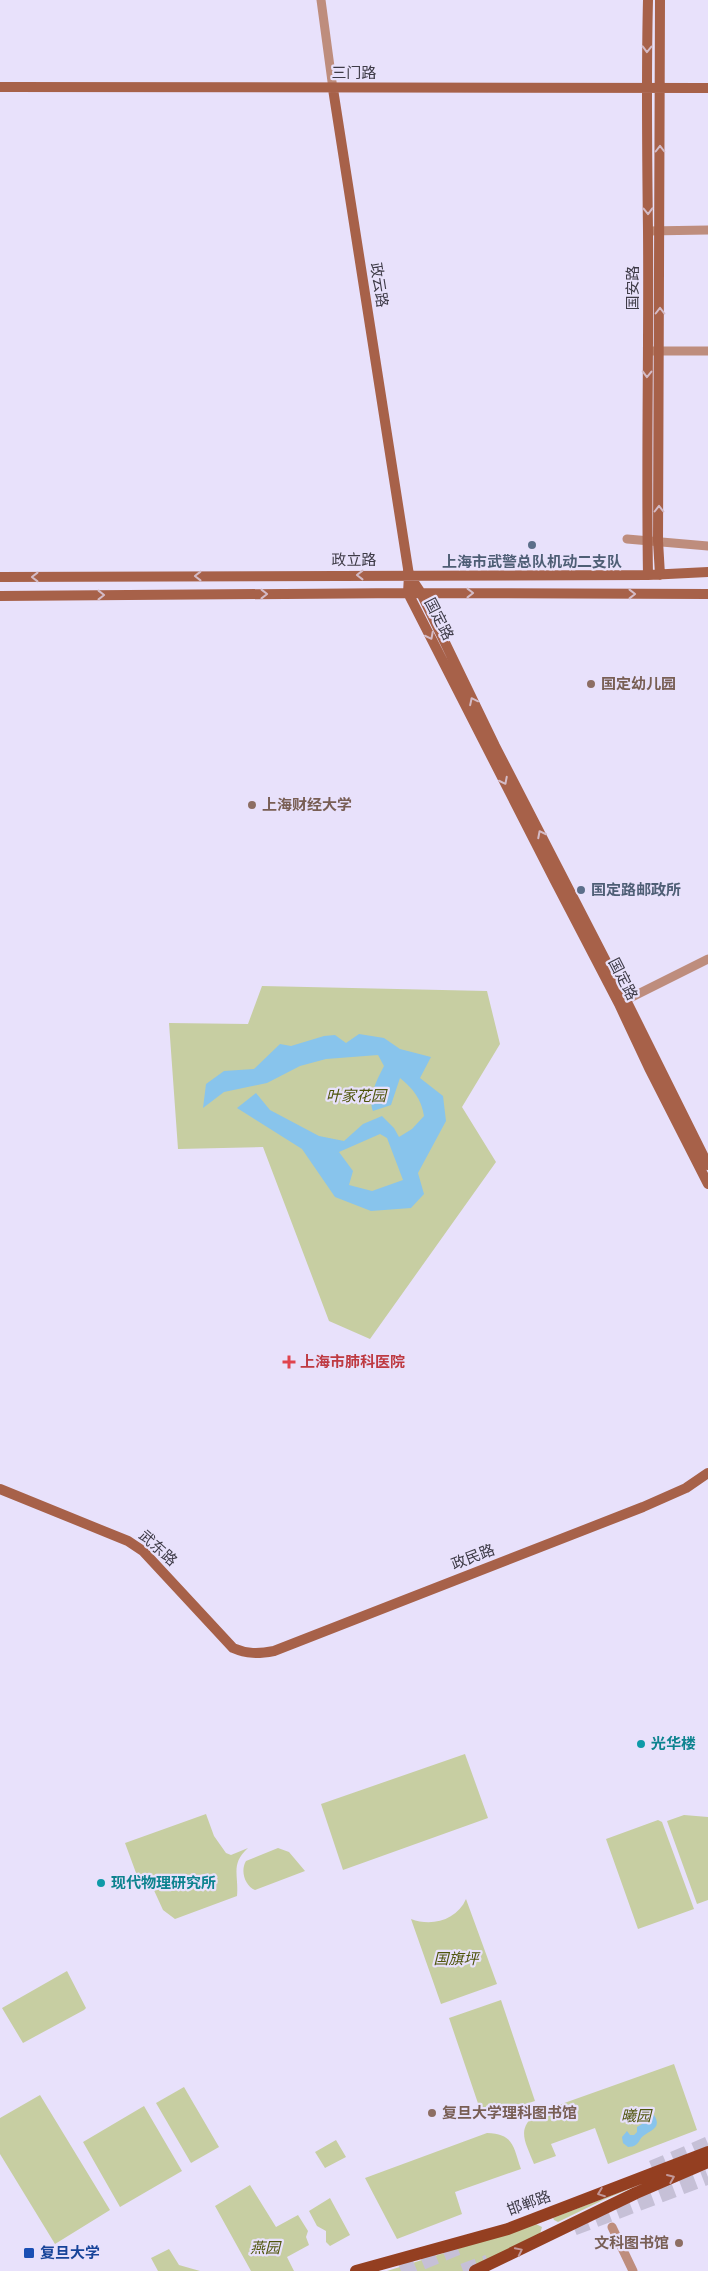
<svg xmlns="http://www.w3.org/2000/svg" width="708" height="2271" font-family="Lora,'Noto Sans SC',serif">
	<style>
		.green { fill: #c7cea2 }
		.water { fill: #88c4ec; fill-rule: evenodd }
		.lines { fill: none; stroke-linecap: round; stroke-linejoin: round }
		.highway-tunnel { stroke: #c6c0d7; stroke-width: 15; stroke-dasharray: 15 8; stroke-linecap: butt }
		.street { stroke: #be8d7d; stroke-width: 9 }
		.secondary { stroke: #a76149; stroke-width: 10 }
		.primary { stroke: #943f21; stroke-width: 12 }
		.oneway { stroke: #d4bbc6 }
		.oneway2 { stroke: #c29899 }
		.service-dot { fill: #5c6f8a; stroke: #e8e1fb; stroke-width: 2 }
		.education-dot { fill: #8d6e63; stroke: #e8e1fb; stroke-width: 2 }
		.health-dot { fill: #e0444e; stroke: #e8e1fb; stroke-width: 2 }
		.culture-dot { fill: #0f9aa8; stroke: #e8e1fb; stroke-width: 2 }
		.transit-dot { fill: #1a4fb4; stroke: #e8e1fb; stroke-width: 2 }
		.labels { text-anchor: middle; stroke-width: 4.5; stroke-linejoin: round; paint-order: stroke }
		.street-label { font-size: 15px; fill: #3e3b47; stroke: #e8e1fb }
		.service-label { font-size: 15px; font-weight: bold; fill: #4e5e75; stroke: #e8e1fb }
		.education-label { font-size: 15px; font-weight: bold; fill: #785e54; stroke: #e8e1fb; text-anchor: start }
		.park-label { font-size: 15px; font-style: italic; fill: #4e540b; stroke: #e8e1fb }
		.health-label { font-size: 15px; font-weight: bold; fill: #be3a42; stroke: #e8e1fb; text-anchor: start }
		.culture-label { font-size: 15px; font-weight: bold; fill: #0d838f; stroke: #e8e1fb; text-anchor: start }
		.transit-label { font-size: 15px; font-weight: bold; fill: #164399; stroke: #e8e1fb; text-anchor: start }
	</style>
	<rect width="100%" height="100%" fill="#e8e1fb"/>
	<path class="green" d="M262 986 487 991 500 1044 462 1107 496 1162 370 1339 329 1321 263 1147 178 1149 169 1023 248 1024Z
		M465 1754 488 1818 343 1870 321 1804Z
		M206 1814 214 1836 226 1853 231 1855 248 1848C230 1864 239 1875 237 1896L175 1919 163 1910 152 1886 147 1887 139 1881 125 1843Z
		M684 1815 708 1817V1900L697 1904 667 1821Z
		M658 1820 662 1822 694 1909 638 1929 606 1839Z
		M278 1848 289 1852 305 1871 255 1890C245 1886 240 1871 246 1861Z
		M466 1899 497 1984 441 2004 411 1919C432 1927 457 1920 466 1899Z
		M67 1971 86 2008 84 2010 23 2043 2 2008Z
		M501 2000 535 2101 483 2118 449 2018Z
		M674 2064 697 2130 608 2164 595 2128 551 2144 556 2156 534 2164C525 2141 515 2128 539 2112Z
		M184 2087 219 2147 191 2163 156 2103Z
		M40 2095 110 2210 55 2244 0 2154V2118Z
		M144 2106 182 2171 120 2207 83 2142Z
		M487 2133C514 2134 513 2146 521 2169L455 2192 462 2214 397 2239 365 2178Z
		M336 2140 346 2157 325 2168 315 2152Z
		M646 2182 603 2200 558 2222 554 2220 553 2218Z
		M250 2185 276 2227 298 2215 308 2231 306 2237 309 2245 287 2257 294 2271H251L215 2206Z
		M330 2198 350 2235 330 2246 326 2242V2231L317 2226 309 2211Z
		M536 2224 542 2227 540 2234 463 2271H387Z
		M169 2249 179 2265 200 2271H158L151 2258Z"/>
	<path class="water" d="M359 1034 384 1038 400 1049 431 1057 420 1078 443 1096 446 1121 418 1173 424 1194 411 1208 371 1211 335 1197 302 1149 237 1108 256 1093 270 1110 319 1136 344 1141 363 1124 382 1116 394 1128 399 1137 412 1129 424 1116C421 1098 413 1089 400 1078L391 1105 373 1111C367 1097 378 1078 384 1066L378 1055 326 1059 300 1066 267 1083 224 1092 203 1108 206 1084 224 1071 254 1069 280 1044 291 1046 324 1036 335 1035 346 1043ZM380 1134 387 1138 403 1180 372 1191 349 1185 353 1171 339 1152Z
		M645 2112 654 2115C663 2129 649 2130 641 2138 638 2144 635 2147 628 2147L623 2143 622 2137 627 2131 630 2135H634L637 2132V2127L642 2124 639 2117V2113Z"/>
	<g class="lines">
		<path class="highway-tunnel" d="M652 2168 708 2144
			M574 2228 708 2177
			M401 2271 464 2245
			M463 2271 488 2262"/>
		<path class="street" d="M321 0 333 89
			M648 231 708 230
			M648 351H708
			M627 539 708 546
			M620 1003 708 959
			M612 2227 633 2271"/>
		<path class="secondary" d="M0 87 708 88
			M333 89 409 575 408 593 555 881 619 1004 649 1068 708 1184
			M409 575 421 593 495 746 626 1000 708 1165
			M648 575C646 460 649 346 648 231 647 154 646 77 648 0
			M660 575 658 541 660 0
			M0 577 648 575 708 572
			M0 596 408 593 708 594
			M0 1489 128 1541 143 1551 233 1648C247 1654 258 1654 274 1651L643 1507 686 1488 708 1473"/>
		<path class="primary" d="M356 2271 508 2229 708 2152
			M475 2271 636 2193 708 2162"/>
	</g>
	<defs><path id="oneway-chevron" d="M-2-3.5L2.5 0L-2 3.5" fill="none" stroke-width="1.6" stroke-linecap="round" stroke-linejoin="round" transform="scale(1.25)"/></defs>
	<g class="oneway">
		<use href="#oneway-chevron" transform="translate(647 49) rotate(91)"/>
		<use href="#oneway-chevron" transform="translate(660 149) rotate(-90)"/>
		<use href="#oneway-chevron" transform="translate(648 211) rotate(89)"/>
		<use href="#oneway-chevron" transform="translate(660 311) rotate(-90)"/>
		<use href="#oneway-chevron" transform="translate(647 374) rotate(91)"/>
		<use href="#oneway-chevron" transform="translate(659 509) rotate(-90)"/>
		<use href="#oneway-chevron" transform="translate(360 575) rotate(180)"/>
		<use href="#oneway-chevron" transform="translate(198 576) rotate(180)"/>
		<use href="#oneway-chevron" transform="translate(35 577) rotate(180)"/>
		<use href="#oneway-chevron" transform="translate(470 593)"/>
		<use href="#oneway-chevron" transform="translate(264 594)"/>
		<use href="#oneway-chevron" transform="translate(632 594)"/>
		<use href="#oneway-chevron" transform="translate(101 595)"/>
		<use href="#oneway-chevron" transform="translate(430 636) rotate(63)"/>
		<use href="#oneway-chevron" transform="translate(473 701) rotate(-116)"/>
		<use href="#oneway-chevron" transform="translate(504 781) rotate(63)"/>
		<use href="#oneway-chevron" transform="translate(541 834) rotate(-117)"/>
	</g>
	<g class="oneway2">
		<use href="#oneway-chevron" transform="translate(671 2178) rotate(-23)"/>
		<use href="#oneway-chevron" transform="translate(601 2193) rotate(159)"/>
		<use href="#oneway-chevron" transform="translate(519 2251) rotate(-26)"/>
	</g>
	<g class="service-dot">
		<circle cx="532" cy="545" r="5"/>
		<circle cx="581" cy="890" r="5"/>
	</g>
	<g class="education-dot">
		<circle cx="591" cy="684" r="5"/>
		<circle cx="252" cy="805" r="5"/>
		<circle cx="432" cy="2113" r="5"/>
		<circle cx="679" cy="2243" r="5"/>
	</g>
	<path class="health-dot" d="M286.5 1354.5h5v5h5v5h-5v5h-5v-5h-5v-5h5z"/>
	<g class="culture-dot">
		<circle cx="641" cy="1744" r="5"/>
		<circle cx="101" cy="1883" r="5"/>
	</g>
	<rect class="transit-dot" x="23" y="2247" width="12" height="12" rx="2.5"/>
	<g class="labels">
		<g class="street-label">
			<text x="354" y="78">三门路</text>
			<text transform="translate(379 285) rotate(81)" y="5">政云路</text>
			<text transform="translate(633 288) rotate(-90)" y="5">国安路</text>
			<text x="354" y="565">政立路</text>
			<text transform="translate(439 619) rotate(63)" y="5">国定路</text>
			<text transform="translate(623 979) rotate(63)" y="5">国定路</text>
			<text transform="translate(158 1548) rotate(42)" y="5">武东路</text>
			<text transform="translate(473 1557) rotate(-21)" y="5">政民路</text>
			<text transform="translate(529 2203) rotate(-20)" y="5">邯郸路</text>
		</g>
		<g class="service-label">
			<text x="532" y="567">上海市武警总队机动二支队</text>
			<text x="591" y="895" text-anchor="start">国定路邮政所</text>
		</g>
		<g class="education-label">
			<text x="601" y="689">国定幼儿园</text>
			<text x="262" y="810">上海财经大学</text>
			<text x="442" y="2118">复旦大学理科图书馆</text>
			<text x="669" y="2248" text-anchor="end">文科图书馆</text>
		</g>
		<g class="park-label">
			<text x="356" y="1101">叶家花园</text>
			<text x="456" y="1964">国旗坪</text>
			<text x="636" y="2121">曦园</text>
			<text x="265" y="2253">燕园</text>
		</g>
		<g class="health-label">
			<text x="300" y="1367">上海市肺科医院</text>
		</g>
		<g class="culture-label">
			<text x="651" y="1749">光华楼</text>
			<text x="111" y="1888">现代物理研究所</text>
		</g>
		<g class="transit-label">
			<text x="40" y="2258">复旦大学</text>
		</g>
	</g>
</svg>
